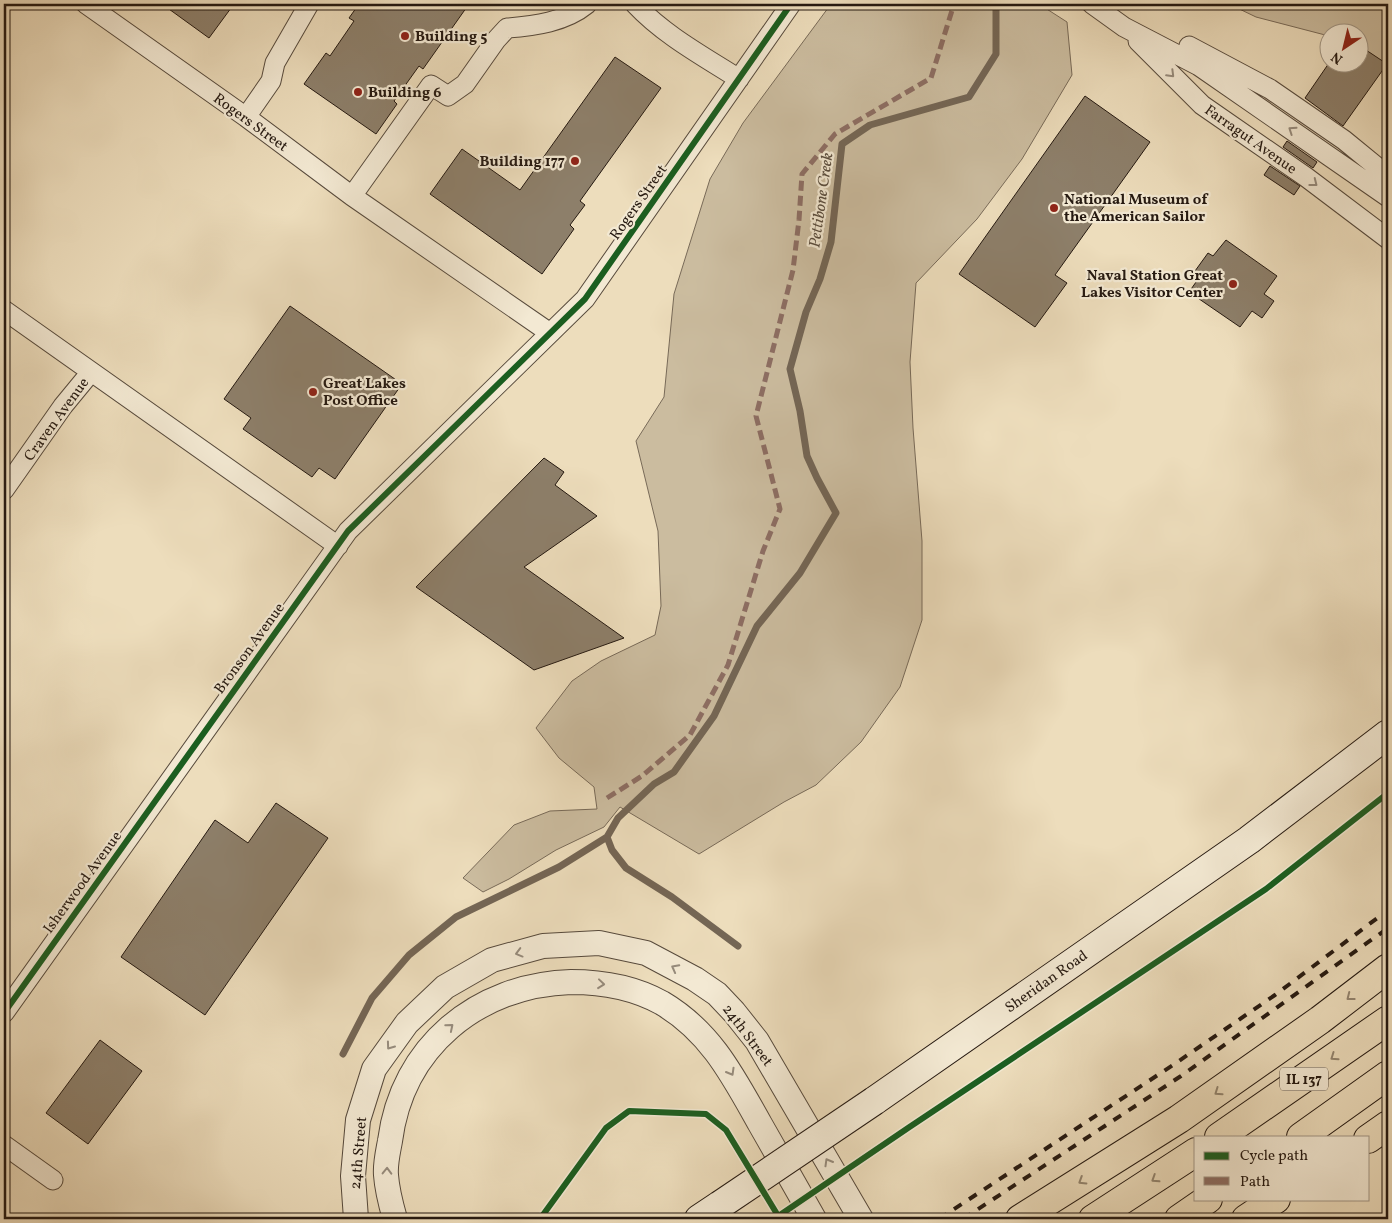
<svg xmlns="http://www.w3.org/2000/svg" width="1392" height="1223" font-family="Vollkorn,serif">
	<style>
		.green { fill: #cbbc9f; stroke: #786a58 }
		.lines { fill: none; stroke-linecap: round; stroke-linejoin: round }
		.stream { stroke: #746655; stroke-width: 7 }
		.building { fill: #8d7f6a; stroke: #251911 }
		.minor-casing { stroke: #574a3c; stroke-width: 21 }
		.tertiary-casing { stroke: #574a3c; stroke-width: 26 }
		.secondary-casing { stroke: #251911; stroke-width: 30 }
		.trunk-casing { stroke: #251911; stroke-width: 30 }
		.minor { stroke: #f3e9d3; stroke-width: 19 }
		.tertiary { stroke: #f3e9d3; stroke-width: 24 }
		.secondary { stroke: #f3e9d3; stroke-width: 28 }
		.trunk { stroke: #edddbc; stroke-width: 28 }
		.rail { stroke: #251911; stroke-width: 4; stroke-dasharray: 9 9; stroke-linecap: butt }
		.secondary-bridge-casing { stroke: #251911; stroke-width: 30; stroke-linecap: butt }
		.secondary-bridge { stroke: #f3e9d3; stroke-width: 28 }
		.quiet { stroke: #8d6e63; stroke-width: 5; stroke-dasharray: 10 5; stroke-linecap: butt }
		.cycleway-casing { stroke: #f3e9d3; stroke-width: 9 }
		.cycleway { stroke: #1b5e20; stroke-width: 6 }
		.oneway { stroke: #968b7c }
		.oneway2 { stroke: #93856f }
		.poi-dot { fill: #8f2418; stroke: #f3e9d3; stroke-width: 2 }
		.labels { text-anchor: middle; stroke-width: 4.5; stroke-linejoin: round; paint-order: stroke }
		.shield { fill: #f3e9d3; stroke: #63574b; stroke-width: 1 }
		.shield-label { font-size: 14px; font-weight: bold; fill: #251911 }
		.poi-label { font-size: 15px; font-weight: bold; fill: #251911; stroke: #f3e9d3; text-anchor: start }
		.street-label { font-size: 15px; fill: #251911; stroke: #f3e9d3 }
		.water-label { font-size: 16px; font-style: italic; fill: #5a4d3e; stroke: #f3e9d3 }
	</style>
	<rect width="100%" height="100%" fill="#edddbc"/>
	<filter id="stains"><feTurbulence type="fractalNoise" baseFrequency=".004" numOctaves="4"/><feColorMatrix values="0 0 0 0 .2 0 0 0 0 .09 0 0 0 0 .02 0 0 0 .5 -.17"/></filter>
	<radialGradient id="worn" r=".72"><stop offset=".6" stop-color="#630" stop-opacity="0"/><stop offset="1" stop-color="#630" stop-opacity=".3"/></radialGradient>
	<path class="green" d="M831 4H1039L1067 22 1072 75 1022 159 977 219 916 283 910 362 913 428 922 541V620L900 687 861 742 816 785 784 802 699 854 620 807 604 827 556 850 509 879 483 892 463 878 514 825 550 811 597 809 594 787 559 758 536 728 572 681 601 661 655 635 661 606 658 531 636 441 664 397 674 294 710 179 743 123Z
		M1229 4H1388V66L1360 49V32H1330L1329 36 1256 17Z"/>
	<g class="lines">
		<path class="stream" d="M607 837 612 850 626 868 672 897 738 946
			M343 1054 372 998 409 955 456 917 559 867 607 837 618 818 654 784 674 772 714 716 757 626 800 573 836 513 817 478 807 456 800 411 790 369 806 312 820 279 831 242 842 144 870 125 969 97 996 54V4"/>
	</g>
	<path class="building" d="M162 4H234L209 38Z
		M359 4H469L423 69 419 66 394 101 397 104 376 134 304 84 326 53 330 56 354 21 349 18Z
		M1360 46 1387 64 1343 126 1305 98 1329 63 1338 69 1342 62H1360Z
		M615 57 661 88 580 201 585 205 570 225 574 229 542 274 430 194 462 149 520 190Z
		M1085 96 1150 142 1055 275 1067 283 1035 327 959 274Z
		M1287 141 1317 162 1313 168 1283 147Z
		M1270 166 1300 186 1294 195 1264 175Z
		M1226 240 1277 276 1264 294 1274 301 1262 318 1252 311 1240 327 1189 292 1201 275 1195 271 1208 253 1213 256Z
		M290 306 402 384 335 479 319 468 312 477 243 429 251 418 224 399Z
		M544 458 564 472 555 485 597 516 524 567 624 638 534 670 416 587Z
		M276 803 328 838 205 1015 121 957 215 820 248 843Z
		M100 1040 142 1071 88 1144 46 1113Z"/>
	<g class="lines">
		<g class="minor-casing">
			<path id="minor" d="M86 4 246 117 352 196 550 333
				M635 4C664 35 703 56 739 79
				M1092 4 1124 27 1199 66 1388 197
				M1138 41 1202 105 1306 177 1388 239
				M1189 46 1270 89 1344 140 1388 176
				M246 117 271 81 275 63 309 4
				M352 196 431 85 448 96 465 84 496 40 507 28C535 26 565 22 587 4
				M4 310 338 546
				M4 490 63 406 91 372
				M4 1013 348 531 585 299 791 4
				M4 1145 53 1180"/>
		</g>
		<g class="tertiary-casing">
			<path id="tertiary" d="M356 1219 353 1176 358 1120 374 1069 407 1023 445 987 492 960 543 946 599 943 646 953 695 979 717 994 734 1012 757 1041 861 1219
				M395 1219C391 1205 387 1190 386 1175 385 1164 388 1152 390 1141 402 1047 477 985 571 982 601 982 635 988 662 1003 711 1032 733 1076 760 1124 778 1156 796 1187 814 1219"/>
		</g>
		<g class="secondary-casing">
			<path id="secondary" d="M874 1101 1249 840 1388 734
				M699 1219 720 1205"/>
		</g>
		<g class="trunk-casing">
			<path id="trunk" d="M1219 1137 1388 1020
				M1301 1137 1388 1075
				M1368 1139 1388 1125
				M1020 1219 1179 1119 1320 1020 1388 968
				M1093 1219 1196 1152
				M1179 1219 1208 1199
				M1246 1219 1276 1199"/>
		</g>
		<use href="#minor" class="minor"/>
		<use href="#tertiary" class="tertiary"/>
		<use href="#secondary" class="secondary"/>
		<use href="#trunk" class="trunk"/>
		<path class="rail" d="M939 1219 1173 1065 1275 995 1388 910
			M963 1219 1181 1076 1388 928"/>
		<g class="secondary-bridge-casing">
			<path id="secondary-bridge" d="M720 1205 874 1101"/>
		</g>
		<use href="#secondary-bridge" class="secondary-bridge"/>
		<path class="quiet" d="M607 798 642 776 690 735 728 665 763 551 780 509 756 416 793 270 799 220 802 174 835 134 931 78 954 4"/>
		<g class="cycleway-casing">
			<path id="cycleway" d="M4 1013 348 531 585 299 791 4
				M540 1219 606 1128 629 1111 706 1114 726 1130 780 1219
				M774 1219 908 1128 1266 889 1388 793"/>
		</g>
		<use href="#cycleway" class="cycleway"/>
	</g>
	<defs><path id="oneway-chevron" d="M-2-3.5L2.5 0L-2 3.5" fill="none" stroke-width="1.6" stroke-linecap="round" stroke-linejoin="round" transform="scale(1.25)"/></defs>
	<g class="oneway">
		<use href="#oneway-chevron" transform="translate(1171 74) rotate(45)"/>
		<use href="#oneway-chevron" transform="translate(1292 130) rotate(-146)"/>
		<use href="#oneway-chevron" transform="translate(1314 183) rotate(38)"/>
		<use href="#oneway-chevron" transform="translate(519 953) rotate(165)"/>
		<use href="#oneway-chevron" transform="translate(675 968) rotate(-152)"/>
		<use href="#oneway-chevron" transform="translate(601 984) rotate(6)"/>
		<use href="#oneway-chevron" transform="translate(450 1027) rotate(-40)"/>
		<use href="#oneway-chevron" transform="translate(390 1046) rotate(126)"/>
		<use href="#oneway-chevron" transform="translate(731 1072) rotate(60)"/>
		<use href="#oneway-chevron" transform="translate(828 1162) rotate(-120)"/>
		<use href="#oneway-chevron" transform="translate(387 1171) rotate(-89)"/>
	</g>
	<g class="oneway2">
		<use href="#oneway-chevron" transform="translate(1350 997) rotate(142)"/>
		<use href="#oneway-chevron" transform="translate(1334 1057) rotate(145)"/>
		<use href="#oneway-chevron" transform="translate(1218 1092) rotate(145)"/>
		<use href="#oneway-chevron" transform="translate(1155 1179) rotate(147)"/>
		<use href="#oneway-chevron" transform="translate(1082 1181) rotate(148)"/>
	</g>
	<g class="poi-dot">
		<circle cx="405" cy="36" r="5"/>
		<circle cx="358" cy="92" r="5"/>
		<circle cx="575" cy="161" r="5"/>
		<circle cx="1054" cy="208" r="5"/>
		<circle cx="1233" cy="284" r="5"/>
		<circle cx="313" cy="392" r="5"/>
	</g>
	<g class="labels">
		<rect class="shield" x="1280" y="1067.5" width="48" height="23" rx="4"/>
		<g class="shield-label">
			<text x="1304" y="1084">IL 137</text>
		</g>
		<g class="poi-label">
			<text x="415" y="41">Building 5</text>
			<text x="368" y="97">Building 6</text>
			<text x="565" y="166" text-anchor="end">Building 177</text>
			<text x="1064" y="204">National Museum of<tspan x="1064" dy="17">the American Sailor</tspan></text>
			<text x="1223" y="280" text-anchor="end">Naval Station Great<tspan x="1223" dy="17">Lakes Visitor Center</tspan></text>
			<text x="323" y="388">Great Lakes<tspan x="323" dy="17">Post Office</tspan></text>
		</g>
		<g class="street-label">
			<text transform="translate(251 122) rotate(36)" y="5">Rogers Street</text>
			<text transform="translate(1251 139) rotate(35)" y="5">Farragut Avenue</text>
			<text transform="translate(638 202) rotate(-55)" y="5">Rogers Street</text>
			<text transform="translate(56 419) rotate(-54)" y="5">Craven Avenue</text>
			<text transform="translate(249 648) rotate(-54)" y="5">Bronson Avenue</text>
			<text transform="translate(82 882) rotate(-54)" y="5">Isherwood Avenue</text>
			<text transform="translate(1046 981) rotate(-35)" y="5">Sheridan Road</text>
			<text transform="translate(748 1035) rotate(53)" y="5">24th Street</text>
			<text transform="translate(358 1153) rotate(-85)" y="5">24th Street</text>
		</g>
		<g class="water-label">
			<text transform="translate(820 200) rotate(-82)" y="6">Pettibone Creek</text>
		</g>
	</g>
	<rect width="1392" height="1223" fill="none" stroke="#edddbc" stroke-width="20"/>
	<rect x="5" y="5" width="1382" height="1213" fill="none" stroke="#251911" stroke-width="2.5"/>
	<rect x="10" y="10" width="1372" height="1203" fill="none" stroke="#251911"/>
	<rect x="1194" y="1136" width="175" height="65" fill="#f3e9d3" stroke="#a19685"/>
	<rect x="1204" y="1152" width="25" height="8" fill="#1b5e20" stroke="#a19685"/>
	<text x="1240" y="1160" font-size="15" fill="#251911">Cycle path</text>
	<rect x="1204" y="1177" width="25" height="8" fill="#8d6e63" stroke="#a19685"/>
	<text x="1240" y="1186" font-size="15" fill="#251911">Path</text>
	<g transform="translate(1344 48) rotate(215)"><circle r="24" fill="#f3e9d3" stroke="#a19685"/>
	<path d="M0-4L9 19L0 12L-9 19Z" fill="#8f2418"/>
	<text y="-8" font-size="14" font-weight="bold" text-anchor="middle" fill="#251911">N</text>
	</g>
	<rect width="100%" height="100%" filter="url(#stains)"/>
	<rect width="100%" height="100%" fill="url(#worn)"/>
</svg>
